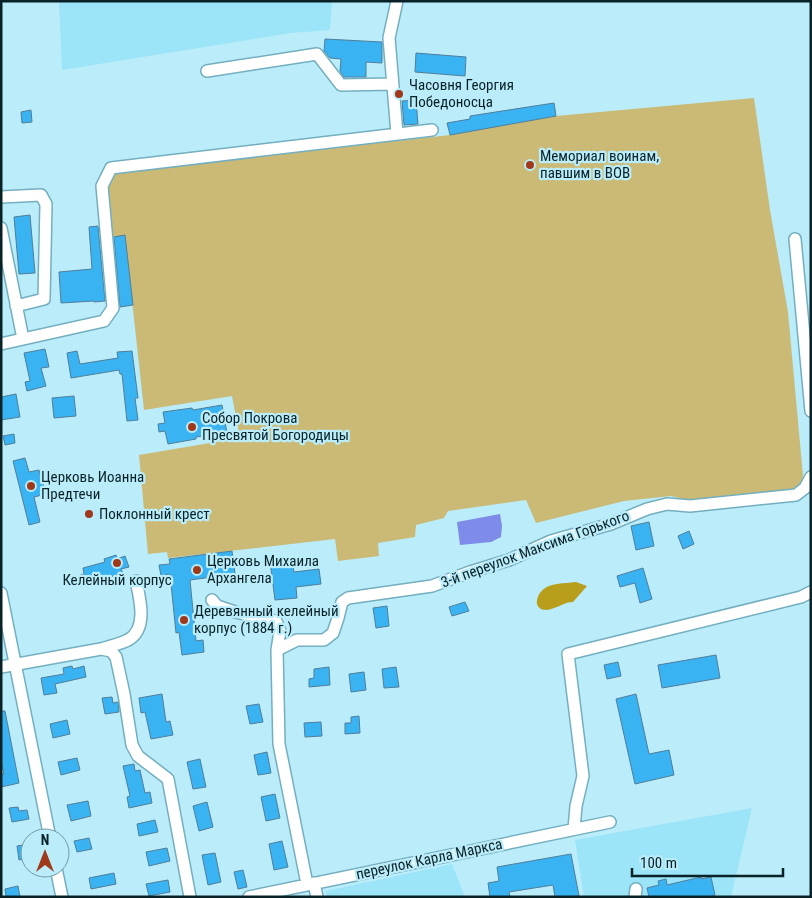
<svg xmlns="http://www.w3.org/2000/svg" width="812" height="898" font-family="'Roboto Condensed',sans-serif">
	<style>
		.built { fill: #9ce5f8 }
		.green { fill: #caba75 }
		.forest { fill: #b89e1a }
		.water { fill: #7f8be8 }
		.building { fill: #39b3f2; stroke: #507e9a }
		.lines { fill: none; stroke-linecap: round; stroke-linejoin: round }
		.minor-casing { stroke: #73afbf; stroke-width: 14 }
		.minor { stroke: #fff; stroke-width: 11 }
		.poi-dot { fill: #a0381a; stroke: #bbecf9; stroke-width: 2 }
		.labels { text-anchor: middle; stroke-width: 4.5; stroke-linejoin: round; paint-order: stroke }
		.poi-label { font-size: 15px; fill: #082228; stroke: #bbecf9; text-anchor: start }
		.street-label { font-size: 15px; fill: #082228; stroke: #bbecf9 }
	</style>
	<rect width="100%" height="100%" fill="#bbecf9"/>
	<path class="built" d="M59 1H332L330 30 291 33 62 70Z
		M752 808 731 897H584L575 840Z
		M452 864 465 897H327L326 891Z"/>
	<path class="green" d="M754 98 770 210 788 312 803 476 801 484 793 491 696 502 671 496 624 501 536 523 526 500 448 511 444 518 416 525 415 537 378 543 379 556 338 561 335 539 168 558 167 552 148 554 139 455 240 438 232 396 144 410 125 236 111 237 106 184 112 172 450 135 556 116Z"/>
	<path class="forest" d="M576 582 587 586 573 602C564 602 556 609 547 610 530 610 537 590 549 586 557 583 568 583 576 582Z"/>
	<path class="water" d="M500 514 502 526 501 537 491 542 460 545 457 522Z"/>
	<path class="building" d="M325 39 382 42V63L366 62V77H344L340 71 341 59 330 58 324 51Z
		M416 53 466 57 465 76 415 72Z
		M416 100 418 124 404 125 402 101Z
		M554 103 556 116 450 135 447 123 470 119V116Z
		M31 110 32 122 22 123 21 112Z
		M30 215 35 273 19 274 14 217Z
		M98 226 105 301 94 302V301L61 303 59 272 92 269 89 227Z
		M125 235 133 305 120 307 114 237Z
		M45 349 49 367 41 368 46 386 27 391 25 382 30 381 24 353Z
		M77 351 80 364 118 358 117 352 132 351 138 398H135L138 420 127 421 122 374H120L119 370 71 378 67 353Z
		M16 394 20 417 1 420V397Z
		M74 396 76 416 54 418 52 398Z
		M222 405 227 433 196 437V439L168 444 165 431 159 432 158 424 165 423 163 412 192 408 193 410Z
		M14 434 15 443 5 445 3 436Z
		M25 458 29 472 39 470 46 494 34 497 40 522 29 525 13 461Z
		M649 522 654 546 636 550 631 526Z
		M689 531 694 544 683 549 678 536Z
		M232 551 235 574 190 580 196 641 203 640 204 652 182 655 179 632 176 633 170 574 161 576 159 565 170 564 169 559Z
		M116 555 117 559 125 556 129 567 121 569 123 573 80 586 78 576 84 574 83 568 105 562 104 559Z
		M292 560 294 572 319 569 321 584 296 587 297 598 275 600 270 562Z
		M643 568 652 599 640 603 635 583 620 587 617 576Z
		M465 602 469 611 452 616 449 607Z
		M387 606 389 626 376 628 373 608Z
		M716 655 720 678 662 688 658 665Z
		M618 662 621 676 607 679 604 665Z
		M72 666 73 669 84 666 86 677 55 684 57 693 44 695 41 678 64 674 63 668Z
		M329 667 330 685 309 687V679L314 678V669Z
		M396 667 399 687 384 688 382 669Z
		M364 672 366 690 351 692 349 674Z
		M162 694 166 722 170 721 173 735 151 739 145 712 141 713 139 698Z
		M636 694 649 754 669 750 674 775 635 784 616 699Z
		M112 697 113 703 118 702 119 712 105 714 102 698Z
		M259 704 263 722 250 724 246 706Z
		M1 711H5L19 783 1 787V774H4L1 762Z
		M359 716 360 733 345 734V723H351V717Z
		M67 720 70 734 53 738 50 724Z
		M321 722 322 736 305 737 304 723Z
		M267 752 271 773 258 775 254 755Z
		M77 758 80 770 61 775 58 762Z
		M200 759 206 787 193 789 187 762Z
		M134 764 135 771 140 770 145 793 150 792 152 803 129 808 127 797 130 796 123 766Z
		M275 794 280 818 266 821 261 797Z
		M88 801 91 816 71 821 67 805Z
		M207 802 213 827 199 831 193 806Z
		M18 807 19 811 27 810 29 819 12 822 9 808Z
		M155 820 158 832 139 836 137 824Z
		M89 838 92 849 77 852 74 841Z
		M282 841 288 867 274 870 269 844Z
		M30 844V858L19 860 17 846Z
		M167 848 170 861 149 866 146 852Z
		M215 853 221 882 208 885 202 855Z
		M571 854 579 896 555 897 553 885 509 892 510 897H490L488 883 499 881 497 867Z
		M243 870 247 887 238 889 234 872Z
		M114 873 116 884 91 889 89 878Z
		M701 877V879L711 877 715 895 709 897H649L647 888 659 885 658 881 666 879 667 885Z
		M168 880 170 892 149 896 146 884Z
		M18 886 20 897H6L5 889Z"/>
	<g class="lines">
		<g class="minor-casing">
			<path id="minor" d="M207 71 317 54 341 85 393 84
				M397 134 389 38 397 1
				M1 197 41 195 46 204 44 299 16 306
				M1 228 23 339
				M795 239 811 411
				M1 344 104 321 113 308 102 186 111 168 432 130
				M1 593 50 838
				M212 600 217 606 235 612 276 621 280 631 277 650 279 744 307 884
				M101 649C110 646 120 644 128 640 148 629 140 599 136 581
				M277 650 297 640H324L333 633 338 618 342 602 348 598 432 586 470 572 509 560 551 541 611 524 647 509 667 504 690 506 796 495 805 488 811 477
				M1 667 101 649 111 651 116 657 124 694 132 745 138 756 168 779 190 897
				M574 829 576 806 583 776 568 654 801 597 811 592
				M56 868 62 897
				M314 883 317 897
				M249 897 610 822
				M635 897 636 889"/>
		</g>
		<use href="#minor" class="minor"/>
	</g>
	<g class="poi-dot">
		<circle cx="399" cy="94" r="5"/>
		<circle cx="530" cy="165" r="5"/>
		<circle cx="192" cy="427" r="5"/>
		<circle cx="31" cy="486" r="5"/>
		<circle cx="89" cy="514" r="5"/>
		<circle cx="117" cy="563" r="5"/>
		<circle cx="197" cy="570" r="5"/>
		<circle cx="184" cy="620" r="5"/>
	</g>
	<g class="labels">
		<g class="poi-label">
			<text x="409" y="90">Часовня Георгия<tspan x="409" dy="17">Победоносца</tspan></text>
			<text x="540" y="161">Мемориал воинам,<tspan x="540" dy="17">павшим в ВОВ</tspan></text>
			<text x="202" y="423">Собор Покрова<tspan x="202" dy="17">Пресвятой Богородицы</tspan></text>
			<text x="41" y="482">Церковь Иоанна<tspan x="41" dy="17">Предтечи</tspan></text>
			<text x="99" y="519">Поклонный крест</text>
			<text x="207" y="566">Церковь Михаила<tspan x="207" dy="17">Архангела</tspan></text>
			<text x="117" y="585" text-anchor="middle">Келейный корпус</text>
			<text x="194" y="616">Деревянный келейный<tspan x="194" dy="17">корпус (1884 г.)</tspan></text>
		</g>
		<g class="street-label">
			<text transform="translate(535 549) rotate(-20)" y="5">3-й переулок Максима Горького</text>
			<text transform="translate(429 859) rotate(-12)" y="5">переулок Карла Маркса</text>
		</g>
	</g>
	<rect width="812" height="898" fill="none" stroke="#082228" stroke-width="5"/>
	<g transform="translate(45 853)"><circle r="24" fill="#bbecf9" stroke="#739ba5"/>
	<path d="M0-4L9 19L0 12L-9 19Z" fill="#a0381a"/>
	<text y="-8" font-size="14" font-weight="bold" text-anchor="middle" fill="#082228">N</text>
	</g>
	<path d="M632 868v8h151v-8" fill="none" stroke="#082228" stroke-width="2.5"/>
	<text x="640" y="868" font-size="15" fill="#082228" stroke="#bbecf9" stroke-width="4" paint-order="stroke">100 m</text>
</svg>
